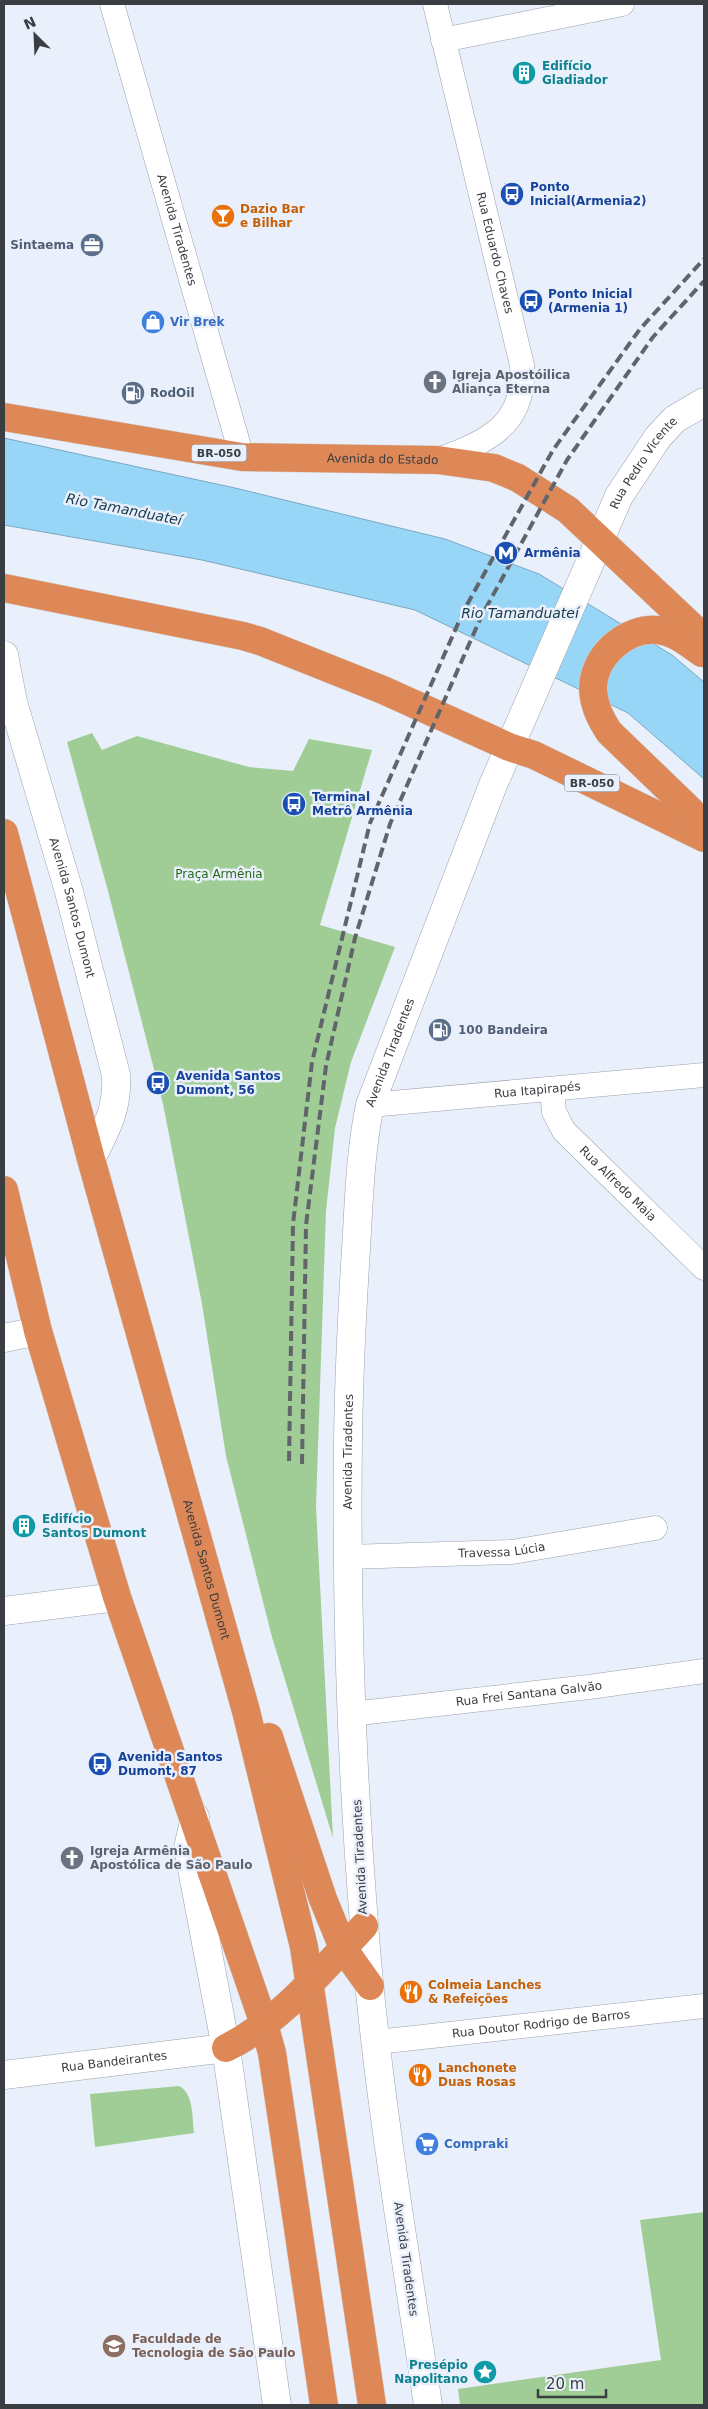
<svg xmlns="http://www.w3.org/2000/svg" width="708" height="2409" font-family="'DejaVu Sans',sans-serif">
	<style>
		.green { fill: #9fcd95 }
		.water { fill: #97d6f7; stroke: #7ba8c0 }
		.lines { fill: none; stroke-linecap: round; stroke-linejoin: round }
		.street-casing { stroke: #9ba1ac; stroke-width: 25 }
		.secondary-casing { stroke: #9ba1ac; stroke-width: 29 }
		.highway-casing { stroke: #d0d0d1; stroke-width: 29 }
		.street { stroke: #fff; stroke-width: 24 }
		.secondary { stroke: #fff; stroke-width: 28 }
		.highway { stroke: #de8858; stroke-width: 28 }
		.rail { stroke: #61656b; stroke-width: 4; stroke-dasharray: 10 5; stroke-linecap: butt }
		.labels { text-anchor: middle; stroke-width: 5; stroke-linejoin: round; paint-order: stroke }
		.shield { fill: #eaf0fb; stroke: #6f7379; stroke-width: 1 }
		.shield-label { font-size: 11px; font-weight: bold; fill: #3a3d41 }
		.culture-label { font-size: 12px; font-weight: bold; fill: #0d838f; stroke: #eaf0fb; text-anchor: start }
		.transit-label { font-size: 12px; font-weight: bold; fill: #164399; stroke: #eaf0fb; text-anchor: start }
		.food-label { font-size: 12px; font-weight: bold; fill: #c56008; stroke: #eaf0fb; text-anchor: start }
		.street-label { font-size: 12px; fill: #3a3d41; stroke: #eaf0fb }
		.service-label { font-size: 12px; font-weight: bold; fill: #4e5e75; stroke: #eaf0fb; text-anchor: start }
		.shop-label { font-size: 12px; font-weight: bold; fill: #366cbe; stroke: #eaf0fb; text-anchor: start }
		.worship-label { font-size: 12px; font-weight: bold; fill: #5b616d; stroke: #eaf0fb; text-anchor: start }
		.park-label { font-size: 12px; fill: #276719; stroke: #eaf0fb }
		.education-label { font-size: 12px; font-weight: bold; fill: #785e54; stroke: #eaf0fb; text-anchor: start }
		.water-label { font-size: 14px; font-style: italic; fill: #163a4c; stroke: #eaf0fb }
	</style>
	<rect width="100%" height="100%" fill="#eaf0fb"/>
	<path class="green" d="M92 733 102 750 137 736 249 767 293 771 309 739 372 750 320 925 395 947 351 1062 335 1128 326 1211 316 1506 333 1838 272 1637 226 1456 202 1304 163 1104 108 891 67 742Z
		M179 2086C194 2093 192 2118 194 2133L95 2147 90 2094Z
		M704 2212V2405H460L458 2389 661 2360 640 2220Z"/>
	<path class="water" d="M4 438 235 488 445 539 539 574 672 655 704 682V779L628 713 415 610 202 560 4 525Z"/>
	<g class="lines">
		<g class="street-casing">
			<g id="street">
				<path id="s1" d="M112 4 242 457"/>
				<path id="s2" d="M435 4 522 365C526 425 487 442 438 460"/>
				<path d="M443 40 622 4"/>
				<path id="s3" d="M552 1089 554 1112 564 1131 704 1268"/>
				<path id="s4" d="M370 1105 704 1075"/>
				<path id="s5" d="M347 1557 512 1552 655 1528"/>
				<path id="s6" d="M351 1714 589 1687 704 1671"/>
				<path id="s7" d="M377 2042 704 2006"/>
			</g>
		</g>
		<g class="secondary-casing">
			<g id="secondary">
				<path id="s8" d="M4 655 13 702 68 888 116 1075C118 1110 106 1129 91 1159"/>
				<path d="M4 1338 38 1331"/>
				<path d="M4 1611 117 1597"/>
				<path d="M195 1817 188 1848 226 2048 277 2405"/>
				<path id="s9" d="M4 2075 226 2048"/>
				<path id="s10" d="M428 2405C404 2245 376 2085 364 1924 351 1762 346 1601 348 1439 349 1375 352 1312 356 1249 359 1200 360 1153 370 1105L493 785 619 496 658 437 675 419 704 402"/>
			</g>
		</g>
		<g class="highway-casing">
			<g id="highway">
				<path id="s11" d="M4 417 242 457 438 460 494 468 518 478 568 510 704 638"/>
				<path d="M4 588 243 636 260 641 383 690 509 747 534 755 704 838"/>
				<path id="s12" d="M4 833 91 1159 246 1711 304 1947 372 2405"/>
				<path d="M699 835 691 811 609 732C600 718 594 706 593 689 593 656 626 627 658 630 675 632 688 643 702 653"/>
				<path d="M4 1190 38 1331 117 1597 264 2024 272 2053 284 2133 324 2405"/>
				<path d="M269 1737 323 1899 343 1948 370 1986"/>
				<path d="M226 2048C281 2021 322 1970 364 1926"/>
			</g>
		</g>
		<use href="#street" class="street"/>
		<use href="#secondary" class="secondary"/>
		<use href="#highway" class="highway"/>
		<path class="rail" d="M289 1461 293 1224 312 1062 370 823 464 610 553 450 640 329 704 259
			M302 1464 306 1225 326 1066 355 938 390 824 481 617 567 460 653 337 704 281"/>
	</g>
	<defs>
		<g id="building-disc" transform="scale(1.25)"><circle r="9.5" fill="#0f9aa8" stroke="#eaf0fb"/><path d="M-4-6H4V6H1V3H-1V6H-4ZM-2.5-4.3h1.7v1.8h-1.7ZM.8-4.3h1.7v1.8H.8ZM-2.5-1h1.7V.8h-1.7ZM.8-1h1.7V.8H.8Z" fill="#fff"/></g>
		<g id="bus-disc" transform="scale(1.25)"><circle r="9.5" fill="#1a4fb4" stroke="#eaf0fb"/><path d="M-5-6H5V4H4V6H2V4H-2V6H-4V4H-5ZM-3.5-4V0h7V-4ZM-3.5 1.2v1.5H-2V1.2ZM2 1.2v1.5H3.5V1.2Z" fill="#fff"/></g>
		<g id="bar-disc" transform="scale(1.25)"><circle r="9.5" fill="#e8710a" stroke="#eaf0fb"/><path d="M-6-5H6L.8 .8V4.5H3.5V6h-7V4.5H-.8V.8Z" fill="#fff"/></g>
		<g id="office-disc" transform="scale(1.25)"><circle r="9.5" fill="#5c6f8a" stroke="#eaf0fb"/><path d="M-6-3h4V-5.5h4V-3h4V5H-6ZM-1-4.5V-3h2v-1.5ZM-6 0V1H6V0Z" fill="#fff"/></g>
		<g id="shop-disc" transform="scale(1.25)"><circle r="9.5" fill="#3f7fe0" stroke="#eaf0fb"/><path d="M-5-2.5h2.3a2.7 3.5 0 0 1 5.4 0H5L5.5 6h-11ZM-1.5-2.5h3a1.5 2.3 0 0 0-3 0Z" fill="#fff"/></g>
		<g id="church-disc" transform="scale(1.25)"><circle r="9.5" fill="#6b7280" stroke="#eaf0fb"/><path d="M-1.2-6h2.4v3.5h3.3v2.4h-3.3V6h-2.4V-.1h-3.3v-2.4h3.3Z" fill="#fff"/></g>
		<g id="fuel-disc" transform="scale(1.25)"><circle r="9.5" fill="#5c6f8a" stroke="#eaf0fb"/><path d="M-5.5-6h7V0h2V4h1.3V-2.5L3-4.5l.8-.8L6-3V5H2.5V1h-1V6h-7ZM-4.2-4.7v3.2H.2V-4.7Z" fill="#fff"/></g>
		<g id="metro-disc" transform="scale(1.25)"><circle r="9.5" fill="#1a4fb4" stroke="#eaf0fb"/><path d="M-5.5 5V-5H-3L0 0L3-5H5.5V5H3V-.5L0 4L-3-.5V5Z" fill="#fff"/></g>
		<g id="restaurant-disc" transform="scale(1.25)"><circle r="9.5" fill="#e8710a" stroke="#eaf0fb"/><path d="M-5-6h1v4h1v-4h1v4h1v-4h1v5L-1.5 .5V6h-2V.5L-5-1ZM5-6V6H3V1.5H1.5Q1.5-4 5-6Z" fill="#fff"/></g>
		<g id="supermarket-disc" transform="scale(1.25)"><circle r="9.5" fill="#3f7fe0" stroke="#eaf0fb"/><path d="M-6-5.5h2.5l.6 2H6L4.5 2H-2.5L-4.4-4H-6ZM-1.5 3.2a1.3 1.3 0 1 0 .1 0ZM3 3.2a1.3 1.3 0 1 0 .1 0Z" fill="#fff"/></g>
		<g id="university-disc" transform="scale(1.25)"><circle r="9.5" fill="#8d6e63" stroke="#eaf0fb"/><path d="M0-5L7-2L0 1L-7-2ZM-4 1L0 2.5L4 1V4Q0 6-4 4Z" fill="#fff"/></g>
		<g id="sight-disc" transform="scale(1.25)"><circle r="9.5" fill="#0f9aa8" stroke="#eaf0fb"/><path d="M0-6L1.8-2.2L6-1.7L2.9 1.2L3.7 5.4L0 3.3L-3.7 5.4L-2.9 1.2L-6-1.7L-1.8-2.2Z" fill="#fff"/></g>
	</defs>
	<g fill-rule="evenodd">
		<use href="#building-disc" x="524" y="73"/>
		<use href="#bus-disc" x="512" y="194"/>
		<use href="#bar-disc" x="223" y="216"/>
		<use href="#office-disc" x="92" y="245"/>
		<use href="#bus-disc" x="531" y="301"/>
		<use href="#shop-disc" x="153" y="322"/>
		<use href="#church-disc" x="435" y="382"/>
		<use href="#fuel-disc" x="133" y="393"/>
		<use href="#metro-disc" x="506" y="553"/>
		<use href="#bus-disc" x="294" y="804"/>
		<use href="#fuel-disc" x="440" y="1030"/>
		<use href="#bus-disc" x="158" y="1083"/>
		<use href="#building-disc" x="24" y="1526"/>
		<use href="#bus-disc" x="100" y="1764"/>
		<use href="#church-disc" x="72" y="1858"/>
		<use href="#restaurant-disc" x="411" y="1992"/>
		<use href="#restaurant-disc" x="420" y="2075"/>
		<use href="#supermarket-disc" x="427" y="2144"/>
		<use href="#university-disc" x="114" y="2346"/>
		<use href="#sight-disc" x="485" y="2372"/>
	</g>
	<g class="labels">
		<g class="shield">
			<rect x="191.5" y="444.5" width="55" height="17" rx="4"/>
			<rect x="564.5" y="774.5" width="55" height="17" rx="4"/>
		</g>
		<g class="shield-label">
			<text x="219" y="457">BR-050</text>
			<text x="592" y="787">BR-050</text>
		</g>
		<g class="culture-label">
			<text x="542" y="70">Edifício<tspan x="542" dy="14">Gladiador</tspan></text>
			<text x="42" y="1523">Edifício<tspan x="42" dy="14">Santos Dumont</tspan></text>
			<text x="468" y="2369" text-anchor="end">Presépio<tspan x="468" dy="14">Napolitano</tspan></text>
		</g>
		<g class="transit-label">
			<text x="530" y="191">Ponto<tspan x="530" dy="14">Inicial(Armenia2)</tspan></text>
			<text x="548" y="298">Ponto Inicial<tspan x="548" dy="14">(Armenia 1)</tspan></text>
			<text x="524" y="557">Armênia</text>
			<text x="312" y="801">Terminal<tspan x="312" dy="14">Metrô Armênia</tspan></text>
			<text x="176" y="1080">Avenida Santos<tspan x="176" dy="14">Dumont, 56</tspan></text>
			<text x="118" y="1761">Avenida Santos<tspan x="118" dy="14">Dumont, 87</tspan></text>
		</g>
		<g class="food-label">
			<text x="240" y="213">Dazio Bar<tspan x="240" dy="14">e Bilhar</tspan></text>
			<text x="428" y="1989">Colmeia Lanches<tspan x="428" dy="14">&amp; Refeições</tspan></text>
			<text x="438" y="2072">Lanchonete<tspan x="438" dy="14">Duas Rosas</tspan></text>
		</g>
		<g class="street-label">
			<text dy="4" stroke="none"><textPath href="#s1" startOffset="235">Avenida Tiradentes</textPath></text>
			<text dy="4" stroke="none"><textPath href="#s2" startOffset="256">Rua Eduardo Chaves</textPath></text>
			<text dy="4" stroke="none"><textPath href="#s11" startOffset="382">Avenida do Estado</textPath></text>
			<text dy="4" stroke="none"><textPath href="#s10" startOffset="2005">Rua Pedro Vicente</textPath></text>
			<text dy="4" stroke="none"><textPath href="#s8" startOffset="262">Avenida Santos Dumont</textPath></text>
			<text dy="4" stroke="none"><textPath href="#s10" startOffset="1362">Avenida Tiradentes</textPath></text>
			<text dy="4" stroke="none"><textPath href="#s4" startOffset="168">Rua Itapirapés</textPath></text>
			<text dy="4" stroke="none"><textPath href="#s3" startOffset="120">Rua Alfredo Maia</textPath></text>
			<text dy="4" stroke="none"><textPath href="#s10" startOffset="958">Avenida Tiradentes</textPath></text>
			<text dy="4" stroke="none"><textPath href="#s5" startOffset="155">Travessa Lúcia</textPath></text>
			<text dy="4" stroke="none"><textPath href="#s12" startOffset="764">Avenida Santos Dumont</textPath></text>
			<text dy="4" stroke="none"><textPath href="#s6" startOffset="179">Rua Frei Santana Galvão</textPath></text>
			<text transform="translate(360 1857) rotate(-93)" y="4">Avenida Tiradentes</text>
			<text dy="4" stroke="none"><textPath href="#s7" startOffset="165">Rua Doutor Rodrigo de Barros</textPath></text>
			<text dy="4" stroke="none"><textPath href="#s9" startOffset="111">Rua Bandeirantes</textPath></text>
			<text transform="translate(406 2259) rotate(82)" y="4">Avenida Tiradentes</text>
		</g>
		<g class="service-label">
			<text x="74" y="249" text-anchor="end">Sintaema</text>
			<text x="150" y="397">RodOil</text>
			<text x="458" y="1034">100 Bandeira</text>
		</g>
		<g class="shop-label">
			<text x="170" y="326">Vir Brek</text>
			<text x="444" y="2148">Compraki</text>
		</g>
		<g class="worship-label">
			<text x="452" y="379">Igreja Apostóilica<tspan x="452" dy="14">Aliança Eterna</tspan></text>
			<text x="90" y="1855">Igreja Armênia<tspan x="90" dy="14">Apostólica de São Paulo</tspan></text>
		</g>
		<g class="park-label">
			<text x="219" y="878">Praça Armênia</text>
		</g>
		<g class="education-label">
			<text x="132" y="2343">Faculdade de<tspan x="132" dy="14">Tecnologia de São Paulo</tspan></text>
		</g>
		<g class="water-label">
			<text transform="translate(124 509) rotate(11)" y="5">Rio Tamanduateí</text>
			<text x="520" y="618">Rio Tamanduateí</text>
		</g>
	</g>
	<rect width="708" height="2409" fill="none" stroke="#3a3d41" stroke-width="10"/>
	<g transform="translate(35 35) rotate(336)" stroke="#eaf0fb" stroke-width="4" paint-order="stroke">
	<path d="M0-4L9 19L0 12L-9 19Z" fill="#3a3d41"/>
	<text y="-8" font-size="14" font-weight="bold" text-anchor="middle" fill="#3a3d41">N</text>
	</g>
	<path d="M538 2389v8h68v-8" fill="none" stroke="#3a3d41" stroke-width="2.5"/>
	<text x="546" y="2389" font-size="15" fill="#3a3d41" stroke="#eaf0fb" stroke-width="4" paint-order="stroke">20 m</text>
</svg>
